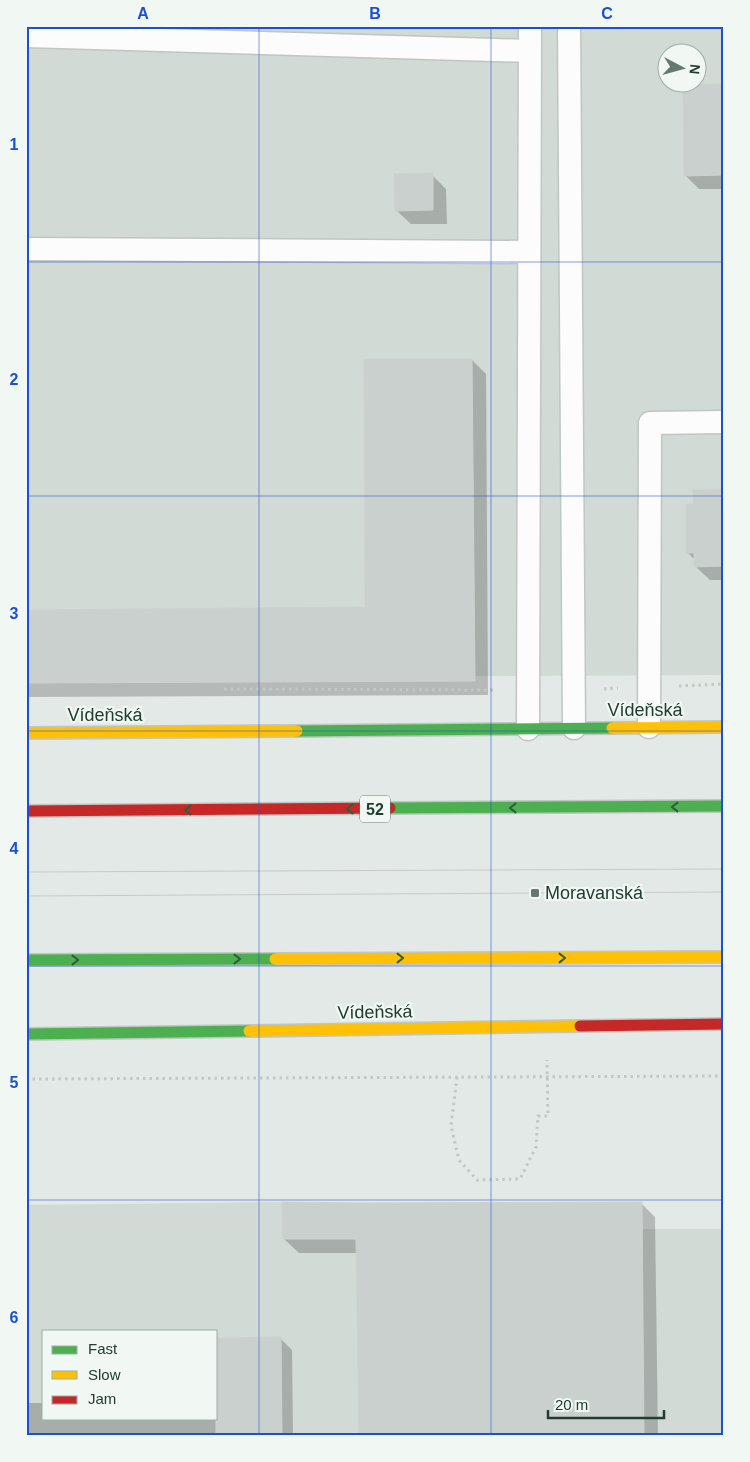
<svg xmlns="http://www.w3.org/2000/svg" width="750" height="1462" font-family="Arial,sans-serif">
	<style>
		.built { fill: #d1dad5; fill-rule: evenodd }
		.shadow { fill: #0003 }
		.building { fill: #cad0cd; stroke: #ccd2cf }
		.lines { fill: none; stroke-linecap: round; stroke-linejoin: round }
		.lane-casing { stroke: #c0c6c3; stroke-width: 25 }
		.fast-casing { stroke: #bfc6c3; stroke-width: 14 }
		.slow-casing { stroke: #bfc6c3; stroke-width: 14 }
		.jam-casing { stroke: #bfc6c3; stroke-width: 14 }
		.path { stroke: #c0c9c4; stroke-width: 3; stroke-dasharray: 2.5 4; stroke-linecap: butt }
		.lane { stroke: #fbfcfb; stroke-width: 22 }
		.fast { stroke: #4caf50; stroke-width: 11 }
		.slow { stroke: #ffc107; stroke-width: 11 }
		.jam { stroke: #c62828; stroke-width: 11 }
		.tram { stroke: #c7cac9; stroke-width: 1 }
		.oneway { stroke: #2e5e3b }
		.grid { fill: none; stroke: #1d4ed8; stroke-width: 1; stroke-opacity: 0.55 }
		.poi-dot { fill: #657971; stroke: #f1f8f4; stroke-width: 2 }
		.labels { text-anchor: middle; stroke-width: 4.5; stroke-linejoin: round; paint-order: stroke }
		.shield { fill: #f1f8f4; stroke: #5f746c; stroke-width: 1 }
		.shield-label { font-size: 16px; font-weight: bold; fill: #213c32 }
		.street-label { font-size: 18px; fill: #213c32; stroke: #f1f8f4 }
		.poi-label { font-size: 18px; fill: #213c32; stroke: #f1f8f4; text-anchor: start }
		.neatline { fill: none; stroke: #1d4ed8; stroke-width: 2 }
		.grid-label { font-size: 16px; text-anchor: middle; font-weight: bold; fill: #1d4ed8 }
	</style>
	<rect width="100%" height="100%" fill="#e3e9e6"/>
	<path class="built" d="M26 26H724V675L26 678ZM668 52H698V82H668Z
		M283 1202 357 1203 642 1202V1229H724V1436H26V1205ZM44 1331H216V1418H44Z"/>
	<path class="shadow" d="M724 86V189H699L685 175Z
		M432 175 446 189 447 224H411L396 210Z
		M472 360 486 374 488 695 26 697V611L366 608Z
		M724 490V580H710L695 566V560L687 552 695 505Z
		M641 1203 655 1217 658 1436H360L358 1253H299L284 1239 357 1205Z
		M280 1338 292 1350 293 1436H26V1403H44V1418H216Z"/>
	<path class="building" d="M724 84V175L684 176 683 85Z
		M433 173V210L395 211 394 174Z
		M364 359H472L475 681 26 683V610L365 607Z
		M724 489V566L694 567V553H686V504H694L693 490Z
		M282 1202 357 1203 642 1202 644 1436H359L356 1239H283Z
		M281 1337 282 1436H216V1338Z"/>
	<g class="lines">
		<g class="lane-casing">
			<path id="lane" d="M569 26 574 728
				M26 36 530 51
				M26 249 529 252
				M649 727 650 423 724 422
				M528 729 530 26"/>
		</g>
		<g class="fast-casing">
			<path id="fast" d="M297 731 612 728
				M390 808 724 806
				M26 960 275 959
				M26 1034 249 1031"/>
		</g>
		<g class="slow-casing">
			<path id="slow" d="M612 728 724 727
				M26 733 297 731
				M275 959 724 957
				M249 1031 580 1026"/>
		</g>
		<g class="jam-casing">
			<path id="jam" d="M26 811 390 808
				M580 1026 724 1024"/>
		</g>
		<path class="path" d="M679 686 724 684
			M224 689 497 690
			M604 689 618 688
			M457 1077 451 1126 459 1160 477 1180 520 1179 536 1147 538 1116H548L547 1060
			M26 1079 724 1076"/>
		<use href="#lane" class="lane"/>
		<use href="#fast" class="fast"/>
		<use href="#slow" class="slow"/>
		<use href="#jam" class="jam"/>
		<path class="tram" d="M26 872 724 869
			M26 896 724 892"/>
	</g>
	<defs><path id="oneway-chevron" d="M-2-3.5L2.5 0L-2 3.5" fill="none" stroke-width="1.6" stroke-linecap="round" stroke-linejoin="round" transform="scale(1.25)"/></defs>
	<g class="oneway">
		<use href="#oneway-chevron" transform="translate(675 807) rotate(180)"/>
		<use href="#oneway-chevron" transform="translate(513 808) rotate(180)"/>
		<use href="#oneway-chevron" transform="translate(350 809) rotate(180)"/>
		<use href="#oneway-chevron" transform="translate(188 810) rotate(180)"/>
		<use href="#oneway-chevron" transform="translate(400 958)"/>
		<use href="#oneway-chevron" transform="translate(562 958)"/>
		<use href="#oneway-chevron" transform="translate(237 959)"/>
		<use href="#oneway-chevron" transform="translate(75 960)"/>
	</g>
	<path class="grid" d="M259 26V1436M491 26V1436M26 262H724M26 496H724M26 731H724M26 966H724M26 1200H724"/>
	<rect class="poi-dot" x="530" y="888" width="10" height="10" rx="2.5"/>
	<g class="labels">
		<rect class="shield" x="360" y="795.5" width="30" height="27" rx="4"/>
		<g class="shield-label">
			<text x="375" y="815">52</text>
		</g>
		<g class="street-label">
			<text x="645" y="716">Vídeňská</text>
			<text x="105" y="721">Vídeňská</text>
			<text transform="translate(375 1012) rotate(-1)" y="6">Vídeňská</text>
		</g>
		<g class="poi-label">
			<text x="545" y="899">Moravanská</text>
		</g>
	</g>
	<rect width="750" height="1462" fill="none" stroke="#f1f8f4" stroke-width="55"/>
	<rect x="42" y="1330" width="175" height="90" fill="#f1f8f4" stroke="#9eada6"/>
	<rect x="52" y="1346" width="25" height="8" fill="#4caf50" stroke="#9eada6"/>
	<text x="88" y="1354" font-size="15" fill="#213c32">Fast</text>
	<rect x="52" y="1371" width="25" height="8" fill="#ffc107" stroke="#9eada6"/>
	<text x="88" y="1380" font-size="15" fill="#213c32">Slow</text>
	<rect x="52" y="1396" width="25" height="8" fill="#c62828" stroke="#9eada6"/>
	<text x="88" y="1404" font-size="15" fill="#213c32">Jam</text>
	<g transform="translate(682 68) rotate(96)"><circle r="24" fill="#f1f8f4" stroke="#9eada6"/>
	<path d="M0-4L9 19L0 12L-9 19Z" fill="#657971"/>
	<text y="-8" font-size="14" font-weight="bold" text-anchor="middle" fill="#213c32">N</text>
	</g>
	<path d="M548 1410v8h116v-8" fill="none" stroke="#213c32" stroke-width="2.5"/>
	<text x="555" y="1410" font-size="15" fill="#213c32" stroke="#f1f8f4" stroke-width="4" paint-order="stroke">20 m</text>
	<rect x="28" y="28" width="694" height="1406" class="neatline"/>
	<g class="grid-label">
		<text x="143" y="19">A</text>
		<text x="375" y="19">B</text>
		<text x="607" y="19">C</text>
		<text x="14" y="150">1</text>
		<text x="14" y="385">2</text>
		<text x="14" y="619">3</text>
		<text x="14" y="854">4</text>
		<text x="14" y="1088">5</text>
		<text x="14" y="1323">6</text>
	</g>
</svg>
